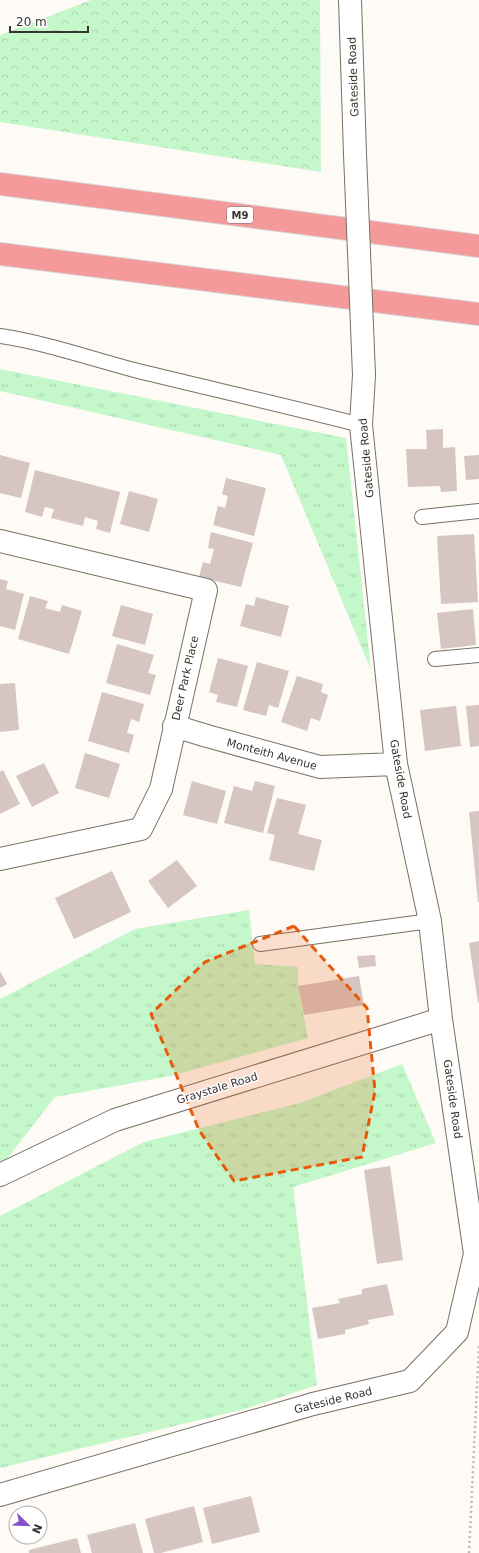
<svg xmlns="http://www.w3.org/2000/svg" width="479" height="1553" font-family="'DejaVu Sans',sans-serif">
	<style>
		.grass { fill: url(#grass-tufts) }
		.park { fill: url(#park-crowns) }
		.building { fill: #d6c5c1 }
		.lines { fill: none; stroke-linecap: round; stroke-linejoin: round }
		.lane-casing { stroke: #797065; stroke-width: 16 }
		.street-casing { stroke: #797065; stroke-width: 24 }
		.highway-casing { stroke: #d7d6d6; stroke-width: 24 }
		.path { stroke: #bdb9b4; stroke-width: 2.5; stroke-dasharray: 2 3; stroke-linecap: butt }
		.lane { stroke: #fff; stroke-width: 14 }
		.street { stroke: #fff; stroke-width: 22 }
		.highway { stroke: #f49a9a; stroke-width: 22 }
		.street-bridge-casing { stroke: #797065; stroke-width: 24; stroke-linecap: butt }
		.street-bridge { stroke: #fff; stroke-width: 22 }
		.marked { fill: #e8590c; fill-opacity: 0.2; stroke: #e8590c; stroke-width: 3; stroke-dasharray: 8 5; stroke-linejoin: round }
		.labels { text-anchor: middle; stroke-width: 3; stroke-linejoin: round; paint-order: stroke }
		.shield { fill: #fff; stroke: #74716e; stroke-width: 1 }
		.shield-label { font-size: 10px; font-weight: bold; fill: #383430 }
		.street-label { font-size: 11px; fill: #383430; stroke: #fff }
	</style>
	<defs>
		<pattern id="grass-tufts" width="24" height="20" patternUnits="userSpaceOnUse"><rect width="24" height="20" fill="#c4f8ca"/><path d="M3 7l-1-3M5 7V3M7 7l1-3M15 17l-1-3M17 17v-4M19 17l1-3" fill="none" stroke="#a9d5ae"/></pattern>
		<pattern id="park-crowns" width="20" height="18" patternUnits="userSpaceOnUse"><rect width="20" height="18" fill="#c4f8ca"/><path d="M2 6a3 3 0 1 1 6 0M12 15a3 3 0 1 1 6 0" fill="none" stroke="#a9d5ae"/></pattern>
	</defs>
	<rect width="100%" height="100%" fill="#fefaf5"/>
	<path class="grass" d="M0 369 346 438 371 670 281 455 0 391Z
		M249 910 255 964 298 967V986L308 1038 171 1076 55 1097 6 1160 0 1163V999L135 929Z
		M402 1064 436 1143 293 1187 317 1385 245 1409 0 1468V1216L144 1142 300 1103Z"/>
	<path class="park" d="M91 0H320L321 172 0 122V35Z"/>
	<path class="building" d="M443 429V448L455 447 457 491 441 492 440 486 408 487 406 449H427L426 430Z
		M0 455 30 463 21 498 0 493Z
		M479 455V479L466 480 464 456Z
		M35 470 120 492 110 533 96 529 98 521 85 517 83 526 51 518 54 509 45 507 42 517 25 512Z
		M226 478 266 488 254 536 213 525 218 506 225 508 228 496 222 494Z
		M129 491 158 499 149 532 120 524Z
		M211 532 253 543 241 587 199 577 203 562 210 564 214 549 208 548Z
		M474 534 478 602 441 604 437 536Z
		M0 579 8 581 6 589 24 594 15 630 0 626Z
		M30 596 48 601 45 608 60 612 62 605 82 611 69 654 18 639Z
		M256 597 289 606 281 637 240 626 246 604 254 606Z
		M121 605 153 614 145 645 112 636Z
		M473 609 476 645 441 649 437 613Z
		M117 644 154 655 148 673 156 675 150 695 106 683Z
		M218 658 248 666 237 707 216 702 218 695 209 692Z
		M257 662 289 671 278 708 269 705 266 716 243 710Z
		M297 676 323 684 321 692 328 695 320 721 311 718 307 731 281 722Z
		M15 683 19 730 0 732V684Z
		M102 692 144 704 139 722 131 719 127 733 134 735 129 753 88 741Z
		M479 705V746L470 747 466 706Z
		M456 706 461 746 425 751 420 710Z
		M85 753 120 764 109 798 75 788Z
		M44 763 59 793 32 807 16 776Z
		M3 770 20 804 0 814V772Z
		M192 781 226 791 217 824 183 815Z
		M255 781 275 786 263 833 224 823 234 786 252 791Z
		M277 798 306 805 298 834 322 840 314 871 269 860 275 835 267 833Z
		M479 811V902H478L469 812Z
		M177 860 197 886 168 908 148 881Z
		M112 871 131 912 74 939 55 898Z
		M479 941V1002L478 1003 469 943Z
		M375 955 376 966 359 968 357 956Z
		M0 971 7 984 0 988Z
		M359 976 364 1005 304 1015 298 986Z
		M390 1166 403 1260 377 1264 364 1170Z
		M387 1284 394 1315 368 1320 369 1324 345 1330V1334L318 1339 312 1308 340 1303 338 1299 362 1294V1289Z
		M251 1496 260 1532 212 1544 203 1508Z
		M194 1506 203 1542 161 1553H154L145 1519Z
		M135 1523 143 1553H92L87 1535Z
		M77 1538 81 1553H29V1550Z"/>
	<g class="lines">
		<g class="lane-casing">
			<path id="lane" d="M0 336C47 343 92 359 138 371 212 389 287 406 361 425
				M422 517 479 511
				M435 659 479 655
				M260 944 430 921"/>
		</g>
		<g class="street-casing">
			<path id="street" d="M350 0 355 154
				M0 541 206 590 161 789 141 829 0 859
				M174 726 207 736 320 767 396 764
				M0 1175 115 1120 441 1019
				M0 1495 313 1404 410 1381 457 1332 475 1254 441 1019 430 921 396 764 361 425 364 375"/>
		</g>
		<g class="highway-casing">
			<path id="highway" d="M0 184 479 246
				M0 254 479 314"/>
		</g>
		<path class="path" d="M469 1553 479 1345"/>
		<use href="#lane" class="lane"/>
		<use href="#street" class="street"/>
		<use href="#highway" class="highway"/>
		<g class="street-bridge-casing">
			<path id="street-bridge" d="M355 154 364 375"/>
		</g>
		<use href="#street-bridge" class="street-bridge"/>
	</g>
	<path class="marked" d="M294 926 367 1008 375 1091 362 1157 234 1181 199 1130 151 1014 205 962Z"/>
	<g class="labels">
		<rect class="shield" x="227" y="207" width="26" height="16" rx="3"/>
		<g class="shield-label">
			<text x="240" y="219">M9</text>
		</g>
		<g class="street-label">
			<text transform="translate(353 77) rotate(-92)" y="4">Gateside Road</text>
			<text transform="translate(366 458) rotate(-95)" y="4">Gateside Road</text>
			<text transform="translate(185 678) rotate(-77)" y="4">Deer Park Place</text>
			<text transform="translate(272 754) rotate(15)" y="4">Monteith Avenue</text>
			<text transform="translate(401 779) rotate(80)" y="4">Gateside Road</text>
			<text transform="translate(217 1088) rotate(-17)" y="4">Graystale Road</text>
			<text transform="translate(453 1099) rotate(82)" y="4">Gateside Road</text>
			<text transform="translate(333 1400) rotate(-14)" y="4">Gateside Road</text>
		</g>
	</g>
	<g transform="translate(28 1525) rotate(113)"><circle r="19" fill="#ffffff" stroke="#afaeac"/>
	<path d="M0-3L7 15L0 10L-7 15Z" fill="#8551c9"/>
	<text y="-6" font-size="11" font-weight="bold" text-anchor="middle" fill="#383430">N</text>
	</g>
	<path d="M10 26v6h78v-6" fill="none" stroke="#383430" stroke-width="2"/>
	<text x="16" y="26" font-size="12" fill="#383430" stroke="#ffffff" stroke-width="3" paint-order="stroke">20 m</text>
</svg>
